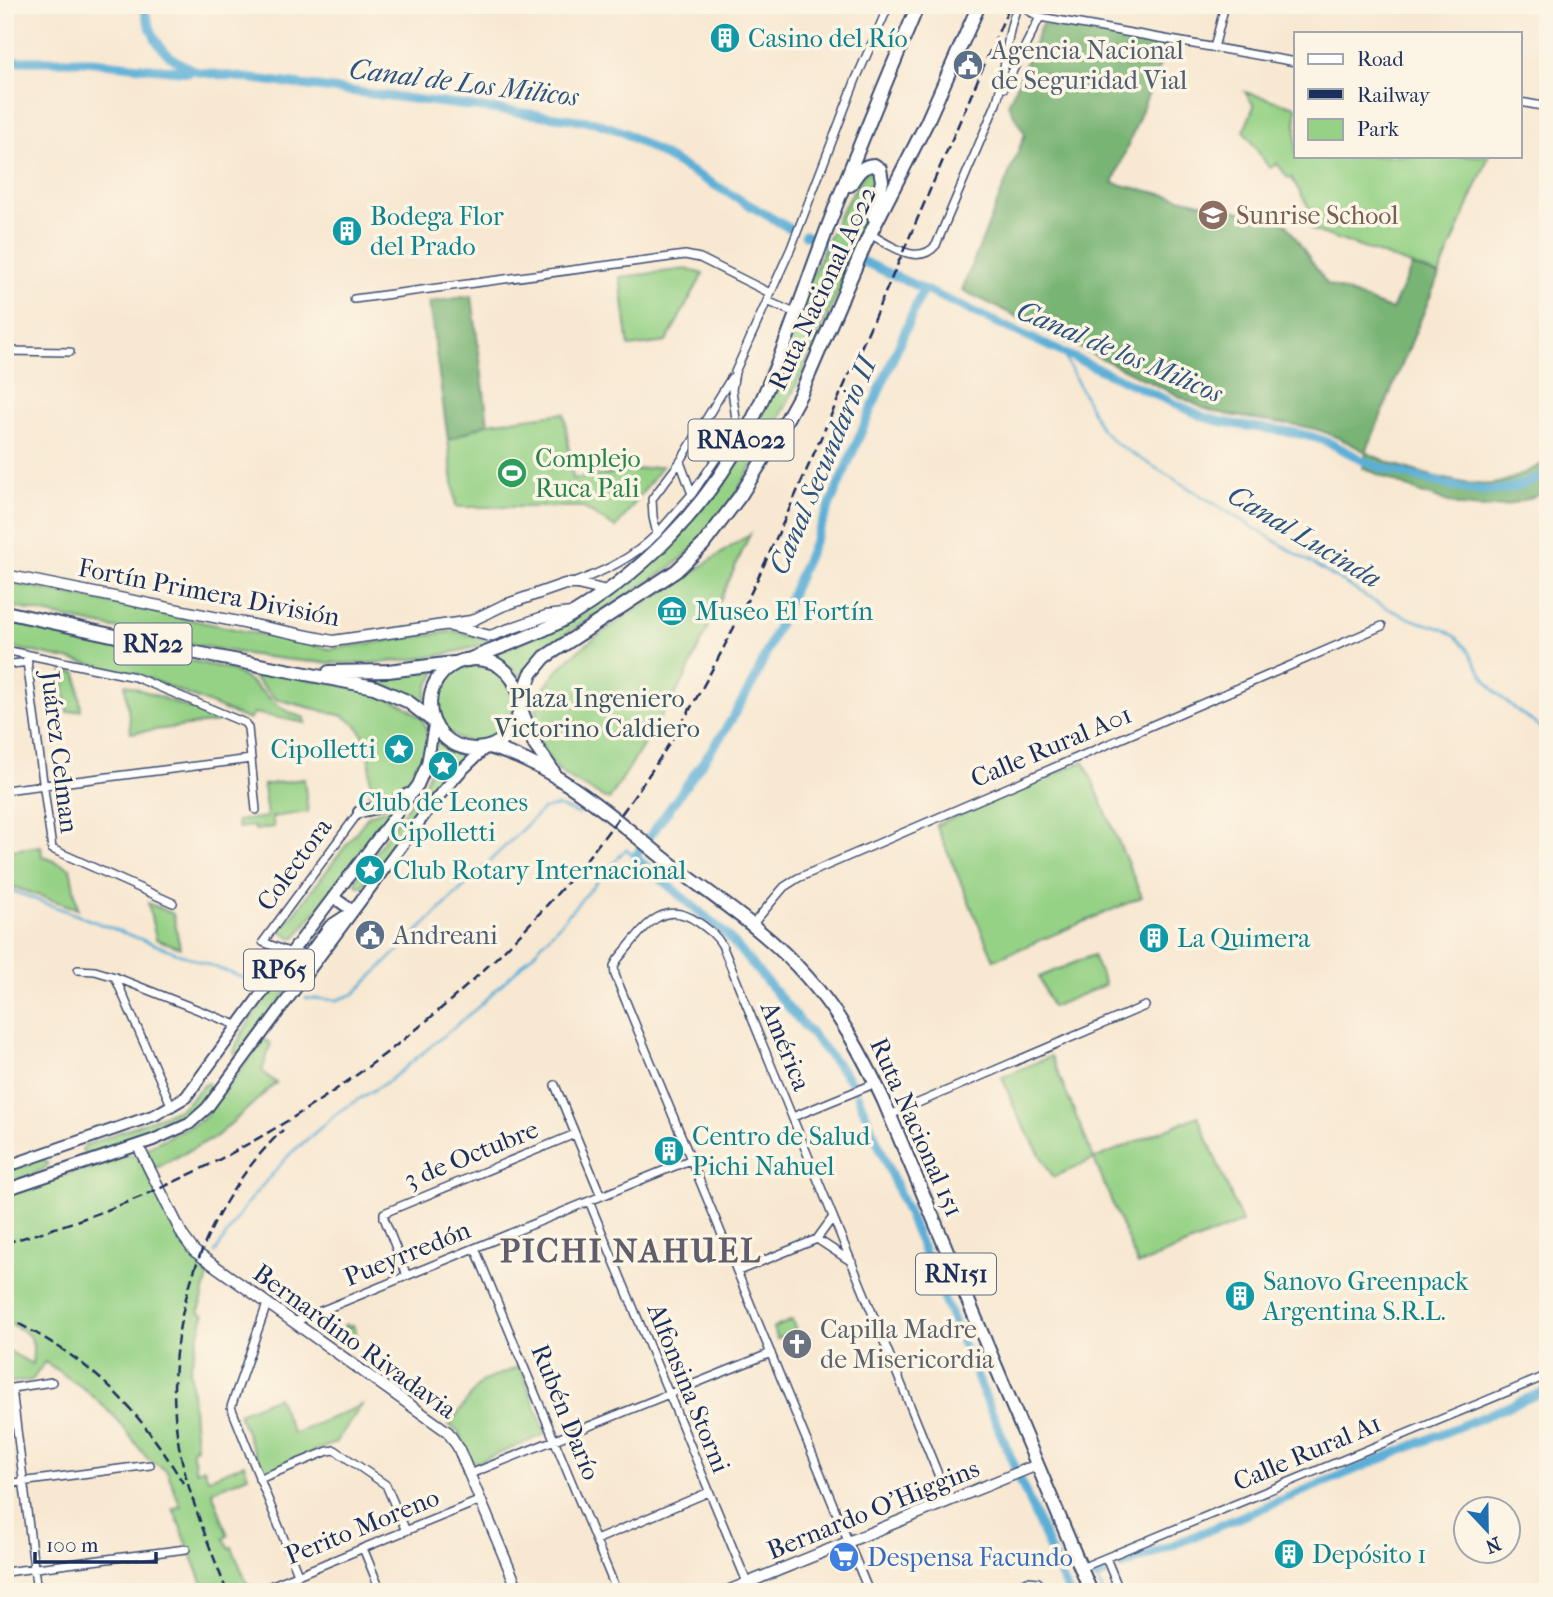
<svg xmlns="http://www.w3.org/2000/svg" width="1553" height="1597" font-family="'IM FELL French Canon',serif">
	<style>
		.green { fill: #96d286; stroke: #588072; stroke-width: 2 }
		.forest { fill: #78b473; stroke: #4a7268; stroke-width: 2 }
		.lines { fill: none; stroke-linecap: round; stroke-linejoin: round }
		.stream { stroke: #5bafd7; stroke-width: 2.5 }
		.canal { stroke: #5bafd7; stroke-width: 9 }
		.street-casing { stroke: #3c4b6f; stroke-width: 10 }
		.secondary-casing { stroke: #3c4b6f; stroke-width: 13 }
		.primary-casing { stroke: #3c4b6f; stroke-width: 14 }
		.highway-casing { stroke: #3c4b6f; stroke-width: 16 }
		.street { stroke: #fff; stroke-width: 7 }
		.secondary { stroke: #fff; stroke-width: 10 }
		.primary { stroke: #fff; stroke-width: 10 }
		.highway { stroke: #fff; stroke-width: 12 }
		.rail { stroke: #1b2f5e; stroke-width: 2.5; stroke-dasharray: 10 5; stroke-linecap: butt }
		.labels { text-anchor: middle; stroke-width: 7; stroke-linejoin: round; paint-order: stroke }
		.shield { fill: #fcf5e5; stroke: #5e6a86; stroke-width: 2 }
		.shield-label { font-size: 24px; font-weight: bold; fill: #1b2f5e }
		.culture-label { font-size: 26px; fill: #0d838f; stroke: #fcf5e5; text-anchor: start }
		.service-label { font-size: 26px; fill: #4e5e75; stroke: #fcf5e5; text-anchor: start }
		.education-label { font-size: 26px; fill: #785e54; stroke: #fcf5e5; text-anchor: start }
		.street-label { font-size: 26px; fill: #1b2f5e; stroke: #fcf5e5 }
		.leisure-label { font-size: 26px; fill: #27864d; stroke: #fcf5e5; text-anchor: start }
		.park-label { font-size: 26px; fill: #3a5868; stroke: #fcf5e5 }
		.worship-label { font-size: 26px; fill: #5b616d; stroke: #fcf5e5; text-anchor: start }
		.shop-label { font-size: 26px; fill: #366cbe; stroke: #fcf5e5; text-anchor: start }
		.water-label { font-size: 28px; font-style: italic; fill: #2e5582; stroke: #fcf5e5 }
		.district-label { font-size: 33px; font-weight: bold; letter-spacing: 2px; fill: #605d6d; stroke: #fcf5e5 }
	</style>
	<rect width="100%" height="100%" fill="#fcf5e5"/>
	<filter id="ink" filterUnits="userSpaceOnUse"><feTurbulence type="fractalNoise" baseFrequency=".0143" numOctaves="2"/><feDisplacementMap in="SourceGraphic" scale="14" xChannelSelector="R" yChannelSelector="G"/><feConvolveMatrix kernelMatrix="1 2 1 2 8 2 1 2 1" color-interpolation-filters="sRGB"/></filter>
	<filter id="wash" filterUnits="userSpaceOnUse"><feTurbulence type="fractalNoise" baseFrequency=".00686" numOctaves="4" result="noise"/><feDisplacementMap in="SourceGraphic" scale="28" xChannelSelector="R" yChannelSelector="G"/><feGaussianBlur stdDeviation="1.57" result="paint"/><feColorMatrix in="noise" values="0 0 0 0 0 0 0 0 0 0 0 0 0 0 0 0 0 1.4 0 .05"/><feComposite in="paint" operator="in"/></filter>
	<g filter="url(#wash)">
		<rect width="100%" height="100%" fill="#f8e8d1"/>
		<path class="green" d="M1245 92 1296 107V156H1489L1439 275 1312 230 1311 228 1318 223 1291 177 1288 178 1277 163 1269 168 1244 131 1254 106Z
			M870 170 876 172C877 215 853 258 836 297 809 360 782 419 746 477 730 503 711 532 688 553 649 590 539 635 522 679L507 662 491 655 583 614 720 485 838 217 864 174Z
			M687 269 703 274 666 342 629 347 620 277Z
			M564 413 573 479 662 466 616 528 582 507H456L448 440 488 423Z
			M750 534 684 680 609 800C591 790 568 781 554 765 510 711 552 669 597 636Z
			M5 581 330 649 455 631 494 641C379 679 278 662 162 638 110 627 58 616 5 605Z
			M5 621 229 669C259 682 271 709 305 718L306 723 254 713 249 720 138 674 5 646Z
			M437 704a38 38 0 1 1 76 0a38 38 0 1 1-76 0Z
			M243 668C283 675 401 688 423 721 432 735 424 760 417 773 409 790 389 804 370 805V763L365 739 357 725 343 716 276 699Z
			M63 671 77 673 81 710 67 712Z
			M437 671 428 686 423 706C400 686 371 682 342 676Z
			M125 684 218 719V722L131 733Z
			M435 738 451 752 468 756 445 776 362 886H358L356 885V879L425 782 431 768Z
			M1084 761 1142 897 994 960 936 825Z
			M304 779 308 812 272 817 274 827 255 830 254 826 238 828 237 821 267 817 263 785Z
			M397 805 296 937 292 938 283 933 281 926 288 922 369 815Z
			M41 846 42 856 70 868 78 909 5 884V851Z
			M148 903 173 914 180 948 156 939Z
			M1093 955 1105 985 1052 1007 1039 977Z
			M313 956 241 1053 236 1055 234 1054C232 1040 280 979 291 964L307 960Z
			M264 1039 271 1044 262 1071 276 1083 217 1136 154 1169 147 1153 148 1147 202 1120Z
			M1051 1056 1094 1159 1198 1116 1242 1222 1138 1265 1094 1159 1053 1177 1018 1116 1002 1077Z
			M208 1083 211 1088C207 1095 205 1103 201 1109 191 1122 164 1133 149 1134L90 1156H85L82 1149 86 1145 179 1109C191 1102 198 1087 208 1083Z
			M128 1154 138 1156 186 1248 210 1268 199 1312 204 1315 190 1368 196 1447 192 1449 196 1471 204 1468 208 1479 244 1464 248 1476 212 1491 228 1536 224 1538 229 1548 232 1547 248 1586 250 1585 253 1592H206L173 1508 181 1507 167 1471 147 1458 115 1417 86 1390 45 1362 32 1380 5 1383V1349L32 1364C36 1335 31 1334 5 1322V1195L77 1170 85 1171Z
			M43 1159 48 1164 44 1169 5 1186V1172Z
			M792 1320 797 1333 793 1331 777 1339 773 1328Z
			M346 1324 349 1327 353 1325 358 1340 352 1348 336 1336Z
			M520 1366 546 1434 476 1463 472 1462 459 1432 449 1425 481 1382Z
			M277 1397 293 1434 362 1405 335 1443 265 1471 261 1468 238 1413Z"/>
		<path class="forest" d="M1042 24 1167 47 1113 183 1285 222 1327 284 1392 310 1412 266 1439 275 1366 452C1394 467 1468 490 1498 483 1516 479 1532 469 1548 461V492L1505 506 1482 508 1461 506 1421 493 1363 468 1366 452C1349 443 1333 434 1315 429 1278 420 1241 420 1205 409L962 290 1025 134 1008 105Z
			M472 296 488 423 448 440 429 302Z"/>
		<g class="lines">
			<path class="stream" d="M1062 352 1100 427 1115 443 1375 602C1388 608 1400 615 1414 620 1426 625 1438 625 1450 633 1469 644 1476 668 1489 684 1505 704 1528 718 1548 733
				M5 888 257 983
				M306 998 337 1000 354 994 543 809 557 806 579 814
				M215 1253 247 1203 290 1154 341 1110 390 1080 477 1008 534 953 626 849 635 857
				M1096 1577 1103 1592"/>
			<path class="canal" d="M143 5C153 42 162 57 198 72L595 122 623 132 789 228
				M5 61H84L189 72
				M805 235 1206 418C1243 429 1281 427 1316 438 1334 443 1348 453 1364 461 1382 469 1402 473 1420 478 1470 491 1501 501 1548 472
				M650 836 724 732 755 679 923 289
				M642 847 635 857 728 936 846 1075 854 1087
				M858 1096 1015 1467
				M1020 1480 1068 1592
				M1122 1566 1548 1390
				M1096 1577 1104 1574"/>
		</g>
	</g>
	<g filter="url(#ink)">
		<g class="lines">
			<g class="street-casing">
				<path id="street" d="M1027 5 1029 11 1040 17 1296 62
					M1214 48 1225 5
					M1004 88 1040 17
					M1520 102 1548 107
					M870 234C890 245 918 267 936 245L996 104C1007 72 1004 38 1018 5
					M354 299 685 255 700 258 770 293
					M767 301 795 313
					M5 351 70 352
					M739 441 732 390 735 372 791 248 856 79 889 5
					M680 462 692 494
					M657 534 692 494 737 428
					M573 583C607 570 631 559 657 534L653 517 652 499 680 462 731 378
					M5 650 135 677 245 723 248 728 256 810
					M26 654 52 849 173 903
					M5 665 28 662
					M5 790 251 759
					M752 925 784 887 798 878 1382 626
					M291 953 263 942 359 812
					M78 970 95 971 115 977 239 1026
					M115 977 172 1107
					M555 1085 601 1196
					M890 1115 1145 1006
					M793 1117 876 1083
					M589 1201 751 1592
					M817 1239 852 1262
					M475 1248 617 1592
					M738 1271 817 1239 833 1217
					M407 1276 384 1218V1213L575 1134
					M267 1304 231 1407 298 1574
					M294 1322 692 1159
					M5 1389 52 1382
					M12 1389 37 1592
					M470 1474 771 1353
					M259 1479 328 1451 335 1450 386 1485 406 1531
					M5 1484 150 1465
					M596 1540 709 1492
					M363 1548 381 1592
					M1106 1558 1120 1592
					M1081 1568 1548 1375
					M5 1572 186 1549
					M1028 1581 1038 1582 1045 1592
					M1028 1581 1031 1592
					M261 1592 268 1587 481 1500
					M869 1592 615 975 614 966 618 959C641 933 660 896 698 922 708 929 716 935 722 945L949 1501
					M1001 1592 1028 1581"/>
			</g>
			<g class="secondary-casing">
				<path id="secondary" d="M5 575 333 641 471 621 502 606 565 584H577L607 591
					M451 626 490 636 546 616 571 613
					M138 1146 183 1236 194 1251 448 1432 458 1447 519 1592
					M725 1592 1037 1465"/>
			</g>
			<g class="primary-casing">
				<path id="primary" d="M359 812 386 806 408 794
					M291 953 304 956 309 954 330 926 353 911 333 897
					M5 1167 155 1115 186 1097 291 953 418 785 427 764 434 725
					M5 1190 153 1140 189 1124 207 1108 436 799 460 772 484 749"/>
			</g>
			<g class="highway-casing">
				<path id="highway" d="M850 185C856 176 861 165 874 165L880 169 882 181 874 217
					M5 612 176 649 374 687 407 701 433 721
					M430 704a45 45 0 1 1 90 0a45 45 0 1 1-90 0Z
					M468 660C499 647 532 637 561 621 639 577 706 509 748 429 779 368 800 301 824 237 853 159 886 82 918 5
					M329 672 388 671 454 663
					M520 703 531 674 545 657 676 571 703 545 740 496 777 437 801 393 866 242 926 124 979 5
					M520 707 535 745 553 771
					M489 747C561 767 618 823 676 868 721 902 770 934 807 977 840 1014 862 1054 883 1099L1091 1592"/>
			</g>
			<use href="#street" class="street"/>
			<use href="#secondary" class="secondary"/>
			<use href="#primary" class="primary"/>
			<use href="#highway" class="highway"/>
			<path class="rail" d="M5 1243C58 1228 112 1210 163 1187 357 1099 529 953 648 776 719 672 768 557 819 442 884 297 947 151 1010 5
				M5 1317C88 1357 136 1404 183 1483
				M227 1592C209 1544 188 1496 179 1446 159 1335 201 1207 283 1130"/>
		</g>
	</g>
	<defs>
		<g id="building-disc" transform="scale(1.575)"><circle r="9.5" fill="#0f9aa8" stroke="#fcf5e5"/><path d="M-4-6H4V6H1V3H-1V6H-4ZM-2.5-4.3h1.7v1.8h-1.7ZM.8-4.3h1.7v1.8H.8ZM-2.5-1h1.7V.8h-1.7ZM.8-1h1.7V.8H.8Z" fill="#fff"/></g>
		<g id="civic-disc" transform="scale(1.575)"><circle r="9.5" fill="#5c6f8a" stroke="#fcf5e5"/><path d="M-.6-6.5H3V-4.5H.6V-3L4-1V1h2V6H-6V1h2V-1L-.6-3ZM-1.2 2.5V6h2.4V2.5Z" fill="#fff"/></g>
		<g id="school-disc" transform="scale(1.575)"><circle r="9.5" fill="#8d6e63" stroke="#fcf5e5"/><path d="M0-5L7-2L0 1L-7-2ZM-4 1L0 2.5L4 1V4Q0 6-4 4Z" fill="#fff"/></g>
		<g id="stadium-disc" transform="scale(1.575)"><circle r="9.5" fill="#2e9e5b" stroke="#fcf5e5"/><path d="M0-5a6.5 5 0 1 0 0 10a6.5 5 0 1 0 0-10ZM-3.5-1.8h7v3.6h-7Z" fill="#fff"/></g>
		<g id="museum-disc" transform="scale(1.575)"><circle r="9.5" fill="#0f9aa8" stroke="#fcf5e5"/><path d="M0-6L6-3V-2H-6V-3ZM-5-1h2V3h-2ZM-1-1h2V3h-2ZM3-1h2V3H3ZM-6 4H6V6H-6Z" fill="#fff"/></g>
		<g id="sight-disc" transform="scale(1.575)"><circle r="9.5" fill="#0f9aa8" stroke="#fcf5e5"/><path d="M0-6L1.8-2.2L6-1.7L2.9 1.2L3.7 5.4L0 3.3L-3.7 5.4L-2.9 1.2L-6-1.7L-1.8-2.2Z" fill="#fff"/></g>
		<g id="church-disc" transform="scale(1.575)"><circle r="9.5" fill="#6b7280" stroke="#fcf5e5"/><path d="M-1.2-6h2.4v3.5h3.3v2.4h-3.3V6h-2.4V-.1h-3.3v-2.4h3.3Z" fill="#fff"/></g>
		<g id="supermarket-disc" transform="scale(1.575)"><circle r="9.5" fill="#3f7fe0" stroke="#fcf5e5"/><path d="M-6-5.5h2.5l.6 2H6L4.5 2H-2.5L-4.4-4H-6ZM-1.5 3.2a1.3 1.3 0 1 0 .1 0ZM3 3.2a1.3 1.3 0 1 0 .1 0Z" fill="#fff"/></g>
	</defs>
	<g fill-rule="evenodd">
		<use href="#building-disc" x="725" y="38"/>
		<use href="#civic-disc" x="968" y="65"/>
		<use href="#school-disc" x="1213" y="215"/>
		<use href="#building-disc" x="347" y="231"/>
		<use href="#stadium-disc" x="512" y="473"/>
		<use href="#museum-disc" x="672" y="611"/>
		<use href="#sight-disc" x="399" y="749"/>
		<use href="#sight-disc" x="443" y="766"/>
		<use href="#sight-disc" x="370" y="870"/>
		<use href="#civic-disc" x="370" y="935"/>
		<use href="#building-disc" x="1154" y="938"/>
		<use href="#building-disc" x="669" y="1151"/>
		<use href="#building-disc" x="1240" y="1296"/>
		<use href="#church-disc" x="797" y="1344"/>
		<use href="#building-disc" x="1289" y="1554"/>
		<use href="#supermarket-disc" x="844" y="1557"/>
	</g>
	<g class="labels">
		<g class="shield">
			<rect x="688.5" y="419.5" width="105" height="41" rx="5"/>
			<rect x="114.5" y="623.5" width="77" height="41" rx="5"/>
			<rect x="244" y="949.5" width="70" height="41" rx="5"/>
			<rect x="916" y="1253.5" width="80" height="41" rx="5"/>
		</g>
		<g class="shield-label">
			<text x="741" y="448">RNA022</text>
			<text x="153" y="652">RN22</text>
			<text x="279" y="978">RP65</text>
			<text x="956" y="1282">RN151</text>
		</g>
		<g class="culture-label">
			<text x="748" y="47">Casino del Río</text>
			<text x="370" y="225">Bodega Flor<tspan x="370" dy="30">del Prado</tspan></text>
			<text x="695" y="620">Museo El Fortín</text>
			<text x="376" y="758" text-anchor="end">Cipolletti</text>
			<text x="443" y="811" text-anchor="middle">Club de Leones<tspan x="443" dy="30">Cipolletti</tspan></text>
			<text x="393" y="879">Club Rotary Internacional</text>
			<text x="1177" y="947">La Quimera</text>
			<text x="692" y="1145">Centro de Salud<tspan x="692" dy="30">Pichi Nahuel</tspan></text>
			<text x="1263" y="1290">Sanovo Greenpack<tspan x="1263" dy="30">Argentina S.R.L.</tspan></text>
			<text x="1312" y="1563">Depósito 1</text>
		</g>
		<g class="service-label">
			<text x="991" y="59">Agencia Nacional<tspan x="991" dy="30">de Seguridad Vial</tspan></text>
			<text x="393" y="944">Andreani</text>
		</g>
		<g class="education-label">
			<text x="1236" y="224">Sunrise School</text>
		</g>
		<g class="street-label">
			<text transform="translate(822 288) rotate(-65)" y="9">Ruta Nacional A022</text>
			<text transform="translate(209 592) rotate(11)" y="9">Fortín Primera División</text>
			<text transform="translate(1051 746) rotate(-23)" y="9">Calle Rural A01</text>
			<text transform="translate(60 752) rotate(83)" y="9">Juárez Celman</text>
			<text transform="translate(294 864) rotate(-54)" y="9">Colectora</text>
			<text transform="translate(786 1046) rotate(68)" y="9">América</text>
			<text transform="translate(917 1127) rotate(66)" y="9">Ruta Nacional 151</text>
			<text transform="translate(471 1154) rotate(-22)" y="9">3 de Octubre</text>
			<text transform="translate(407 1253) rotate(-22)" y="9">Pueyrredón</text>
			<text transform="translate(355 1341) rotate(36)" y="9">Bernardino Rivadavia</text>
			<text transform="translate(689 1388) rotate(68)" y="9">Alfonsina Storni</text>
			<text transform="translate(566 1412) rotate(68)" y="9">Rubén Darío</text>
			<text transform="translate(1307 1452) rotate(-23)" y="9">Calle Rural A1</text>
			<text transform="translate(873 1509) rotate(-22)" y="9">Bernardo O'Higgins</text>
			<text transform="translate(362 1526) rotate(-22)" y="9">Perito Moreno</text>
		</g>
		<g class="leisure-label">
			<text x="535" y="467">Complejo<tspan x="535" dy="30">Ruca Pali</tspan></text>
		</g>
		<g class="park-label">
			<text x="597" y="707">Plaza Ingeniero<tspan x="597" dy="30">Victorino Caldiero</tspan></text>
		</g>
		<g class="worship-label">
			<text x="820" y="1338">Capilla Madre<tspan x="820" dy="30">de Misericordia</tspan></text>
		</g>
		<g class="shop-label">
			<text x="867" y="1566">Despensa Facundo</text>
		</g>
		<g class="water-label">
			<text transform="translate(464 82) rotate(7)" y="10">Canal de Los Milicos</text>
			<text transform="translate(1120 351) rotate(23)" y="10">Canal de los Milicos</text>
			<text transform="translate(822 465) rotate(-67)" y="10">Canal Secundario II</text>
			<text transform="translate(1305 536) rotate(31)" y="10">Canal Lucinda</text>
		</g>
		<g class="district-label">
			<text x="631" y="1262">PICHI NAHUEL</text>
		</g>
	</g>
	<rect width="1553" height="1597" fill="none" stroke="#fcf5e5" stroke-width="28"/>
	<rect x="1294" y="32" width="228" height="126" fill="#fcf5e5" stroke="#a2a6af" stroke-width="2"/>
	<rect x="1308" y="54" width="35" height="10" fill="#ffffff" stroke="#a2a6af" stroke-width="2"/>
	<text x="1357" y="66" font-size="21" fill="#1b2f5e">Road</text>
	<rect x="1308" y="89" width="35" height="10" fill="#1b2f5e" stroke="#a2a6af" stroke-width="2"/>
	<text x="1357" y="102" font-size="21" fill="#1b2f5e">Railway</text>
	<rect x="1308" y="119" width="35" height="21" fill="#96d286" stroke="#a2a6af" stroke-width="2"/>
	<text x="1357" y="136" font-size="21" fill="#1b2f5e">Park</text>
	<g transform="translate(1487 1530) rotate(158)"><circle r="33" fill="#fcf5e5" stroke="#a2a6af" stroke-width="2"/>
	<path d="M0-5L12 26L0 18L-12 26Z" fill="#1f6fb2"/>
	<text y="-10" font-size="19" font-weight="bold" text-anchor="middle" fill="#1b2f5e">N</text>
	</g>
	<path d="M35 1552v10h121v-10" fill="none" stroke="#1b2f5e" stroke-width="3.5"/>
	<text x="46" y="1552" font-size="21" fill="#1b2f5e" stroke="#fcf5e5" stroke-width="5" paint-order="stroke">100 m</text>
</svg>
